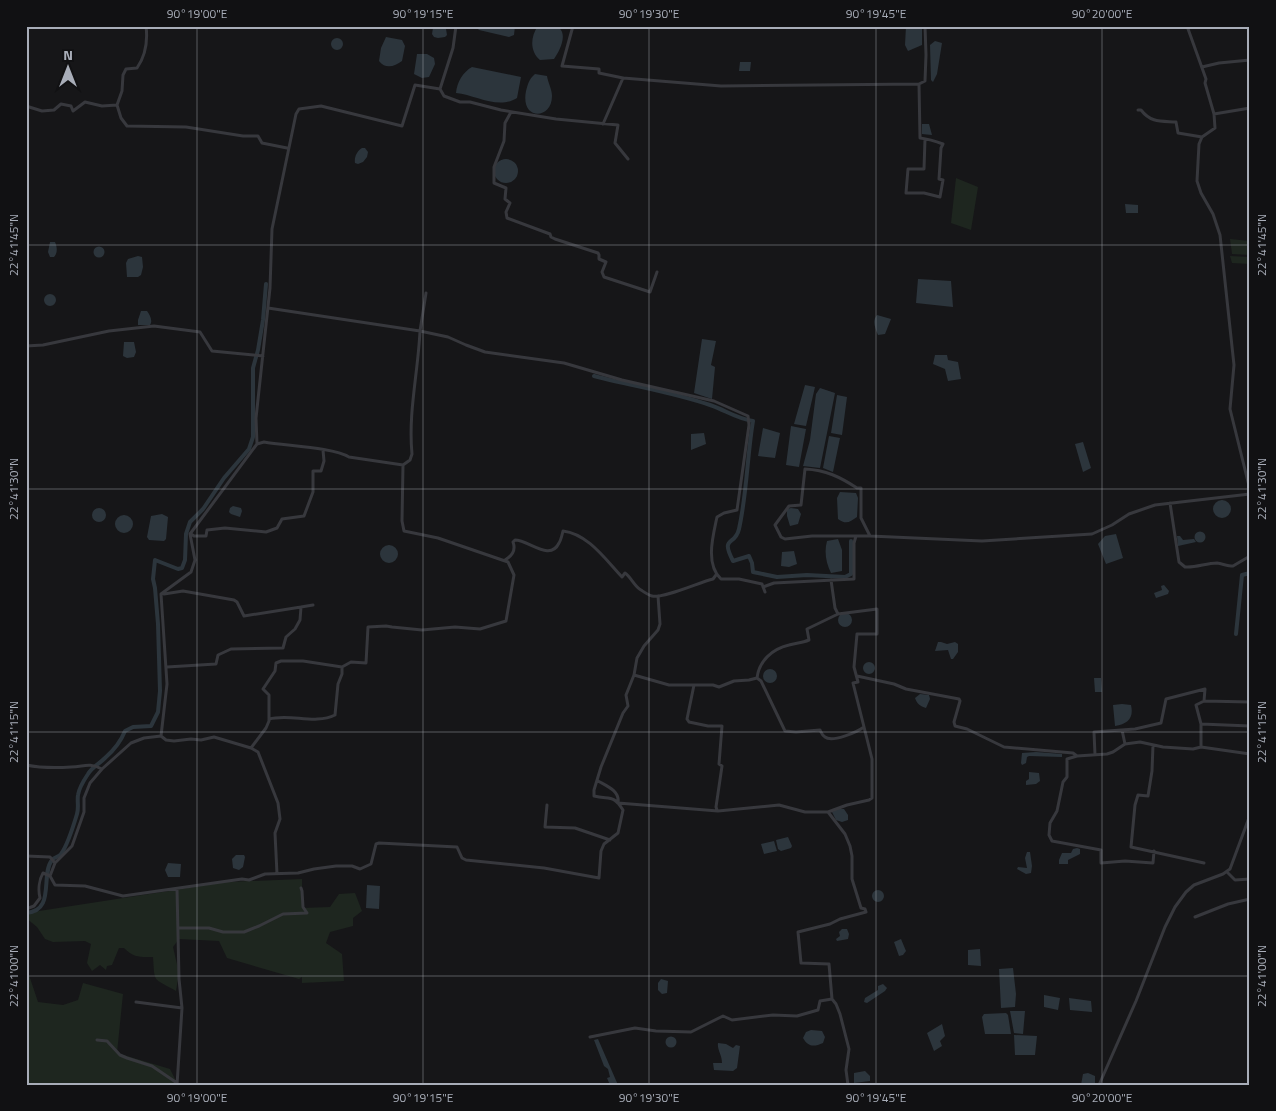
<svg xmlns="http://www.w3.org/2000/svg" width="1276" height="1111" font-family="'Titillium Web',sans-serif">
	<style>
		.green { fill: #1e261f }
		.water { fill: #2c353c }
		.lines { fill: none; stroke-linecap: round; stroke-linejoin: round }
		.canal { stroke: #2c353c; stroke-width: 4 }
		.street { stroke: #37383d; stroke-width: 3 }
		.ticks { fill: none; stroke: #a8adb8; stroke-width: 1; stroke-opacity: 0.45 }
		.neatline { fill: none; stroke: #a8adb8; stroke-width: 2 }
		.ticks-label { font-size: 12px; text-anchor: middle; fill: #a8adb8 }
	</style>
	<rect width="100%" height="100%" fill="#161618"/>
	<path class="green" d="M956 178 978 187 971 230 951 223Z
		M1230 239 1250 241V255L1232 254Z
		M1230 256 1250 257V264L1232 263Z
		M302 879V908L330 907 339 894 355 893 362 911 353 918V926L330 932 326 943 342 954 344 981 302 983V977L299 979 227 958 219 941 179 939 173 947 179 973 176 991C152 977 155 984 153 957 140 957 134 958 124 948H119L112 965 107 966 106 970 100 965 92 971 87 963 91 944 85 941 53 942 45 939 37 927 26 918V913L227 882Z
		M26 966 38 1002 63 1005 78 1000 83 983 123 994 117 1053 170 1069 178 1085H26Z"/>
	<path class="water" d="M475 26H515L514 35 509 37 479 30Z
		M538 26C544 26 553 25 559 28 568 35 559 52 554 59L540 60C530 52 530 37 538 26Z
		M906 26H922V45L908 51 905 45Z
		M437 27 446 29 447 35 445 37 438 38 434 37 432 34 433 28Z
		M386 37 402 40 405 46 402 61C395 66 386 70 379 61L381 48Z
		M331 44a6 6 0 1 1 12 0a6 6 0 1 1-12 0Z
		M935 41 942 43 937 74 933 82 931 80 930 45Z
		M417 54H427L434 58 435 64 429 77 422 78 414 74Z
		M740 62H751L750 71H739Z
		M472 67 521 77 517 98C498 110 476 95 456 93 457 82 463 72 472 67Z
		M535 74 547 76C548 83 552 89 552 96 552 120 520 121 526 91 528 84 529 79 535 74Z
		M922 124H929L932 135 922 134Z
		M362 148H365L368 152 367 157 363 162 358 164 355 163C354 157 357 151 362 148Z
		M494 171a12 12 0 1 1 24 0a12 12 0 1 1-24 0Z
		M1125 204 1138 205V213H1126Z
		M50 242H55C57 246 58 253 54 257H50L48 252Z
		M93.5 252a5.5 5.5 0 1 1 11 0a5.5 5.5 0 1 1-11 0Z
		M138 256 142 257 143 267 141 275 138 277H127L126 263 128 259Z
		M918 279 951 281 953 307 916 303Z
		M44 300a6 6 0 1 1 12 0a6 6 0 1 1-12 0Z
		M141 311H147C150 315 153 321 150 325H138V320Z
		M877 315 891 319 885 334 878 335C875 328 872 321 877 315Z
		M702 339 716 341 711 365 715 367 712 399 694 393Z
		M124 342H134L136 352 134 357 127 358 123 356Z
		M935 355H947L948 360 958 362 961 379 948 381 945 369 933 364Z
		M805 385 815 387 806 426 794 424Z
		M820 388 835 393 820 468 803 466 810 440 816 394Z
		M837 395 847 397 842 435 831 433Z
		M791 426 806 429 799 467 786 465Z
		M763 428 780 433 775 458 758 456Z
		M704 433 706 444 691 450V434Z
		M829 436 840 438 833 472 823 468Z
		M1083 442 1091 468 1083 472 1075 444Z
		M840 492 856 493 858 498 857 517C850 522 846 525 838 519L837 498Z
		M1213 509a9 9 0 1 1 18 0a9 9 0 1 1-18 0Z
		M233 506 241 508 242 511 240 517 231 514 229 512 230 508Z
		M791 508 798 509 801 514 798 524 790 526 787 516V509Z
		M92 515a7 7 0 1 1 14 0a7 7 0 1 1-14 0Z
		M162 514 168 517 166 539 164 541 149 540 147 537 151 516Z
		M115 524a9 9 0 1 1 18 0a9 9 0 1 1-18 0Z
		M1194.5 537a5.5 5.5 0 1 1 11 0a5.5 5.5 0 1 1-11 0Z
		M1116 534 1123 558 1106 564 1098 544 1105 536Z
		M1177 536H1180L1183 540 1194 539 1196 542 1178 546Z
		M838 539 842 550V571L831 573C826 563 824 552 827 541Z
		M380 554a9 9 0 1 1 18 0a9 9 0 1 1-18 0Z
		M794 551 797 564 789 567 781 566 782 552Z
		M1164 585 1169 591 1168 594 1156 598 1154 593 1162 590 1161 586Z
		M838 620a7 7 0 1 1 14 0a7 7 0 1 1-14 0Z
		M938 642H941L947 644 955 642 958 644V652L953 659H951L948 650 935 651Z
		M863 668a6 6 0 1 1 12 0a6 6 0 1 1-12 0Z
		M763 676a7 7 0 1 1 14 0a7 7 0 1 1-14 0Z
		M1094 678H1101L1102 692H1095Z
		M920 694 929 695 930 699 926 708C920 706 917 704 915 698Z
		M1122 704 1131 705C1134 718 1128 724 1115 726L1113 705Z
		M1036 752 1062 754V757L1029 756 1027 757 1026 763 1022 765 1021 763 1022 753Z
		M1029 772 1039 773 1040 781 1036 784 1026 785V781L1029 779Z
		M837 809H844L848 815V820L842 822 836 820 832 812Z
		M788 837 792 846 791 848 781 851 778 849 776 840Z
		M774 841 777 851 764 854 761 844Z
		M1077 848 1080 849V854L1068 860V864H1059V860L1062 853H1071L1073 849Z
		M1027 852H1030L1032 866 1031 873 1026 874 1017 869 1018 867 1027 868 1025 858Z
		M236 855H244L245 857 243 867 239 870 233 868 232 859Z
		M168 863 181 864 180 877H168L165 870Z
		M367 885 380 886 379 909 366 908Z
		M872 896a6 6 0 1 1 12 0a6 6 0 1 1-12 0Z
		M842 929H847L849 934 848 939 837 941 836 939 840 936 839 932Z
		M901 939 906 951 903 955 899 956 894 942Z
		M980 949 981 966 968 965V950Z
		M1013 968 1016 994 1015 1007 1001 1008 999 969Z
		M661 979 668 981 667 993 662 994 658 990V983Z
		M883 984 887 988 885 991 867 1003 864 1002 865 998 878 990V986Z
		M1044 995 1060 998 1058 1010 1044 1007Z
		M1069 998 1091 1001 1092 1012 1070 1010Z
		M1010 1011H1025L1023 1034 1014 1033Z
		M1006 1013 1008 1015 1011 1034H985L982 1017 984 1014Z
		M942 1024 945 1036 940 1041 942 1046 934 1051 927 1033Z
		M811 1030 822 1031 825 1037 823 1043C814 1047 808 1047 803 1038L806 1032Z
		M1014 1035 1037 1036 1035 1055H1015Z
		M665.5 1042a5.5 5.5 0 1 1 11 0a5.5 5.5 0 1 1-11 0Z
		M598 1039 618 1085H610L607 1078 610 1077 608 1069 604 1066 594 1040Z
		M718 1043 726 1044 733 1048 736 1045 740 1046 737 1068 733 1071 714 1070 713 1063H722C722 1055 717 1050 718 1043Z
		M865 1071 870 1076V1081L854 1083V1073Z
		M1088 1073 1095 1076V1085H1081L1083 1074Z"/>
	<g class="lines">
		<path class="canal" d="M594 376C632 386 672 392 710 405 725 410 737 419 753 421 747 457 747 493 739 529 735 547 720 535 733 561L749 556 752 563 753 572 777 577 807 575 845 577 851 574V541
			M1236 634 1242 575 1250 573
			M26 913C56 911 40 875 52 860 54 857 59 857 61 854 67 846 74 824 77 814 79 808 77 801 78 795 79 788 84 780 88 774 92 767 99 764 105 758 113 751 121 741 125 731L133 727 151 726 158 712 160 691 158 624 155 588 153 579 155 560 178 569 182 568 185 560 186 534 190 522 203 509 224 478 249 449 253 437V368L258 350 263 320 266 284"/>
		<path class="street" d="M456 26 453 48 440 89 415 85 402 126 321 106 299 109 296 114 272 229 270 288 256 418 257 444 190 534 195 560 191 572 161 594 167 684 161 736 144 738 131 743 102 769 90 783 84 798V812L72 846 55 863 50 876 55 885 85 886 123 896 242 879 249 880 265 874 298 873 314 869 336 866H352L360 869 371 864 376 844 379 843 457 847 462 858 466 860 544 868 599 878 601 851 604 844 618 833 623 810C613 794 610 800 594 796V790L601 767 623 713 628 706 626 695 634 675 637 658 644 646 658 630 660 624 658 596
			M573 26 562 66 599 69V73L623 78 721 86 919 84 925 81 926 55 925 26
			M1187 26 1206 79 1205 83 1214 114 1215 128 1202 137 1199 144 1197 181 1201 193 1213 214 1220 235 1234 365 1230 409 1250 490
			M1202 67 1219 63 1250 60
			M919 84 920 138C928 139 935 141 943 144L941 148 939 179 943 180 940 197 924 193H906L908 169H924L925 139
			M440 89 444 96 460 102H470L501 110 556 119 618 125 615 143 628 159
			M117 105 121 118 127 126 186 127 243 136H258L262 143 287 148
			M26 106 42 111 54 110 61 104 71 106 73 111 85 102 102 106 117 105 122 91 123 75 126 69 137 68C146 55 148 42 146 26
			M1138 110H1141C1151 123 1161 121 1176 122L1178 133 1202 137
			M511 112 505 123 504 141 494 167V183L506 188 505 199 510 203 506 212 507 218 550 234 551 237 555 239 598 253 599 255V259L606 262 602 272 604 277 650 292 657 272
			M1214 114 1250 108
			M603 124 623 78
			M268 308 420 331 426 293
			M26 346 43 345 109 331 154 326 200 332 212 351 263 356
			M257 444 264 442C285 446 333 447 349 457L403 465 410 460 412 454C408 413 418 373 420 331L448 337 466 345 485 352 564 363 622 380 714 401 748 416 749 425 737 510 724 513 717 517C713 536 705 564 721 579H739L762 584 765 592
			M1170 503 1179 562 1185 567C1196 568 1206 563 1217 563 1223 564 1228 566 1233 566L1250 556
			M191 534 194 536H206L207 530 225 528 266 532 277 528 282 519 304 516 313 492V471H321L324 461 323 450
			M870 536 861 518V488H857C840 477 826 470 805 469L801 505 789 506 775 525 781 537 785 539 812 536H870L982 541 1092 534 1112 525 1129 514 1155 505 1250 494
			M505 560C512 556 516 550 513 542L515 540C529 540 550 562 559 543 561 540 562 535 563 531 588 534 605 559 622 577L625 573C631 577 634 586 641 590 644 592 648 595 652 596 663 599 700 582 713 579L716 575
			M831 580 835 608 838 614
			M763 587 774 583 854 579V543L856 536
			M164 594 183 591 234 600 237 602 244 616 301 607
			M167 667 216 664 218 655 231 649 283 648 286 637 295 629 300 620 301 607 313 605
			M857 676 894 684 906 689 959 699 960 701 954 722 955 726 967 729 1004 747 1073 753 1077 756 1107 754 1113 752 1125 744 1140 742 1163 747 1193 749 1201 747 1250 754
			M757 678 761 681 785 731 796 732 820 730C821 732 822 735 825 737 832 743 857 732 864 727
			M694 685 687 719 689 722 708 726H722L719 764 722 766 716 807 717 810
			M269 719C290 713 315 725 335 715L338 684 342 674V667
			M1201 724 1196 705 1204 701 1250 702
			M1122 730 1125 744
			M161 736 166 740 174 741 191 739 201 740 214 737 251 748 266 728 269 721V695L263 689 275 671 276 663 281 661H303L342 667 351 662 366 663 368 627 386 626 392 627 422 630 455 627 480 629 506 621 514 575 508 562 438 538 404 531 402 521 403 465
			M1153 745 1152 771 1148 796 1138 795 1135 805 1131 847 1204 863
			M1201 747V724L1250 726
			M251 748 258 752 278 803 280 819 275 833 277 874
			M1095 755 1094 732 1135 729 1161 723 1166 699 1205 689 1204 701
			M1077 756 1067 759V777L1063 782 1057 811 1050 823 1049 835 1052 841 1101 850V863L1125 861 1153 863 1154 851
			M26 765C41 768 56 768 71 767 84 767 88 762 102 769
			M598 781C607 786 620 791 618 803L718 811 779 805 805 812H828L847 805 869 800 872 798V759L853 683 858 682 854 667 857 634H877V609L838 614 807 629 809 640C802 643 796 643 789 645 772 649 759 661 757 678L749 680 734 681 719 687 713 685H669L634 675
			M547 805 545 827 575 828 610 840
			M828 812 845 834 850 846 852 856V879L861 908 865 909 866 912 840 919 830 924 798 932 801 963 829 964 832 999 836 1004 840 1014 849 1049 846 1070 848 1085
			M26 856 50 857 55 863
			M1227 872 1235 880 1250 879
			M26 909 34 906 40 898C38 890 39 880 43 873L50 876
			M1195 917 1228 904 1250 899
			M179 928H209L223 932H244L259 926 283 914 307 913 303 907 302 891 301 888
			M136 1002 182 1008
			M590 1037 635 1028 656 1031 691 1032 723 1016 732 1020 773 1015 797 1016 818 1010 820 1001 832 999
			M97 1040 107 1041 120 1055 127 1058 152 1066 177 1083
			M177 1085 182 1008 179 979 177 889
			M1099 1085 1136 1001 1165 927 1175 907 1186 892 1194 885 1223 874 1230 869 1250 815"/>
	</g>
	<path class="ticks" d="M197 26V1085M423 26V1085M649 26V1085M876 26V1085M1102 26V1085M26 245H1250M26 489H1250M26 732H1250M26 976H1250"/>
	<rect width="1276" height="1111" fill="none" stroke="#111113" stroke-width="55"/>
	<g transform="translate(68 68)" stroke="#111113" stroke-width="4" paint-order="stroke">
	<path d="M0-4L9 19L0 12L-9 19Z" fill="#a8adb8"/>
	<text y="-8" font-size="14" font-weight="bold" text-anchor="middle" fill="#a8adb8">N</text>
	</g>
	<rect x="28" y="28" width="1220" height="1056" class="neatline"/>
	<g class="ticks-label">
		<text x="197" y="18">90°19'00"E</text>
		<text x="423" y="18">90°19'15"E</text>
		<text x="649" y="18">90°19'30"E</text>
		<text x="876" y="18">90°19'45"E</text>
		<text x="1102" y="18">90°20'00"E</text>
		<text transform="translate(14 245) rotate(-90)" y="4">22°41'45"N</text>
		<text transform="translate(1262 245) rotate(-90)" y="4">22°41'45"N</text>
		<text transform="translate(14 489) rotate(-90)" y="4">22°41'30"N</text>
		<text transform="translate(1262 489) rotate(-90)" y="4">22°41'30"N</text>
		<text transform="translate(14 732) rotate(-90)" y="4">22°41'15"N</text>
		<text transform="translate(1262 732) rotate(-90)" y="4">22°41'15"N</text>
		<text transform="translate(14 976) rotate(-90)" y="4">22°41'00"N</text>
		<text transform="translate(1262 976) rotate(-90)" y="4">22°41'00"N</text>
		<text x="197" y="1102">90°19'00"E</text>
		<text x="423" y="1102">90°19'15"E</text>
		<text x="649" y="1102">90°19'30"E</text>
		<text x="876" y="1102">90°19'45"E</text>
		<text x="1102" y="1102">90°20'00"E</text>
	</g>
</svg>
